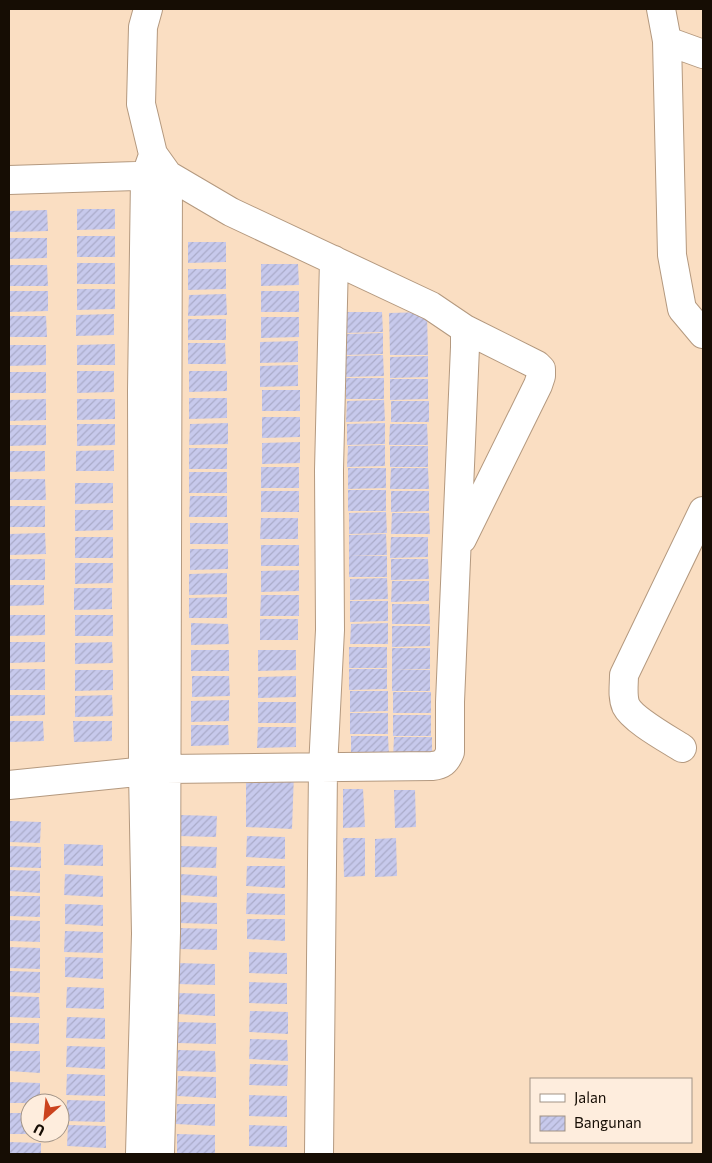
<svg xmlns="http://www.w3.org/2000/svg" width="712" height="1163" font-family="Commissioner,sans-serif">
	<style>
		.building { fill: url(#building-hatch) }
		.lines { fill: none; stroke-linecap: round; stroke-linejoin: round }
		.minor-casing { stroke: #b4997f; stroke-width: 30 }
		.minor { stroke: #fff; stroke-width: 28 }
	</style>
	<defs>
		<pattern id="building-hatch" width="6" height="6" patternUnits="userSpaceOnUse" patternTransform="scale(1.25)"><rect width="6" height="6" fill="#c7c9ec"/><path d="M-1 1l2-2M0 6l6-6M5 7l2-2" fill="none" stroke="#aaabc9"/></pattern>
	</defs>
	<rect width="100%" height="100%" fill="#fadec2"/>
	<path class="building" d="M77 209H115V229L77 230Z
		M47 210 48 231 10 232V211Z
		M77 236H115V257H77Z
		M9 238H47V258L9 259Z
		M188 242H226V262L188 263Z
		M77 263H115V284H77Z
		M261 264H298L299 285 261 286Z
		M10 265H47L48 286H10Z
		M188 269H226V289L188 290Z
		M77 289H115V309L77 310Z
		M10 291H48V311L10 312Z
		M261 291H299V312H261Z
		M226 294 227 315 188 316 189 295Z
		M345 312H382L383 332 344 333Z
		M427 312 428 355H390L389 313Z
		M114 314V335L76 336V315Z
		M9 316H46L47 337H9Z
		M261 317H299V337L261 338Z
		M188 319H226V340H188Z
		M383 333V354L345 355V334Z
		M298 341V362L260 363V342Z
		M188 343H225L226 364H188Z
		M115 344V365H77V345Z
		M9 345H46V365L9 366Z
		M383 355 384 376 345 377 346 356Z
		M428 356V377L390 378V357Z
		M298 365V386L260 387V366Z
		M77 371H114V392L77 393Z
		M189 371H227V391L189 392Z
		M9 372H46V393H9Z
		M346 378H384V399H346Z
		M390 379H428V399L390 400Z
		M262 390H300V411H262Z
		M189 398H227V418L189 419Z
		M46 399V420L9 421V400Z
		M77 399H115V419L77 420Z
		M384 400 385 421 346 422 347 401Z
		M391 401H429V422H391Z
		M262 417H300V437L262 438Z
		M228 423V444L189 445 190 424Z
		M385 423V444L347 445V424Z
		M77 424H115V445L77 446Z
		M390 424H427L428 445H389Z
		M9 425H46V445L9 446Z
		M300 442V463L262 464V443Z
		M385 445V466L347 467 348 446Z
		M390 446H428V467H390Z
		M189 448H227V469H189Z
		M114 450V471H76V451Z
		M9 451H45V471L9 472Z
		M261 467H299V488H261Z
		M348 468H386V488L348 489Z
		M391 468H428L429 489H390Z
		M189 472H227V493H189Z
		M9 479H45L46 500H9Z
		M75 483H113V503L75 504Z
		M348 490H386V511H348Z
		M261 491H299V512H261Z
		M391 491H429V511L391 512Z
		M190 496H227V517H189Z
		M9 506H45V527H9Z
		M75 510H113V530L75 531Z
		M386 512 387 533 349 534V513Z
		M392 513H429L430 534H391Z
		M261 518H298V539H260Z
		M190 523H228V544H190Z
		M45 533 46 554 9 555V534Z
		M386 534 387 555 349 556V535Z
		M75 537H113V558H75Z
		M391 537H428V557L390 558Z
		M261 545H299V566H261Z
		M190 549H228V569L190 570Z
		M349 556H387V577H349Z
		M9 559H45V580H9Z
		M391 559H428L429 579 391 580Z
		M75 563H113V583L75 584Z
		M299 570V591L261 592V571Z
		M227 573V594L189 595V574Z
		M387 578 388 599 350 600V579Z
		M392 581H429V601L391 602Z
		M9 585H44V605L9 606Z
		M74 588H112V609L74 610Z
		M261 595H299V616H260Z
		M227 597V618H189V598Z
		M350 601H388V621L350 622Z
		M392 604H429L430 624H392Z
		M9 615H45V635L9 636Z
		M75 615H113V636H75Z
		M260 619H298V640H260Z
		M191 623 228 624 229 644 191 645Z
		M388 623V644H350L351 624Z
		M392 626H430V646L392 647Z
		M9 642H45V662L9 663Z
		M112 642 113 663 75 664V643Z
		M349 647H387V668H349Z
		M392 648H430V669L392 670Z
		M191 650H229V671H191Z
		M258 650H296V670L258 671Z
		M9 669H45V690H9Z
		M349 669H387V689L349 690Z
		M75 670H113V690L75 691Z
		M392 670H430V691H392Z
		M192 676H229L230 696 192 697Z
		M296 676V697L258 698V677Z
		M350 691H388V711L350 712Z
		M393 692H431V713H393Z
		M9 695H45V715L9 716Z
		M112 695 113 716 75 717V696Z
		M229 700V721L191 722V701Z
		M258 702H296V723H258Z
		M350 713H388V734H350Z
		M393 715H431V736H393Z
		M9 721H43L44 741 9 742Z
		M73 721H112V741L74 742Z
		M191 725H228L229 745 191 746Z
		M258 727H296V747L257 748Z
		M351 736H388L389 756 351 757Z
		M394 737H432V758H393Z
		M294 773 292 829 246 827V776Z
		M343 789H363L365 827 343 828Z
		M394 790H415L416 827 395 828Z
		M179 815 217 816 216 837 178 836Z
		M9 821 41 822 40 843 9 842Z
		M247 836 285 837V859L246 857Z
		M343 838H365V876L344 877Z
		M396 838 397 876 375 877V839Z
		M64 844 103 845V866L64 865Z
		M9 846 41 847V868L9 867Z
		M179 846 217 847 216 868 178 867Z
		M247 866H285V888L246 886Z
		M9 870 40 871V893L9 891Z
		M65 874 103 876V897L64 895Z
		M179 874 217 876V897L179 895Z
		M247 893 285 894V915L246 914Z
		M9 896H40V917L9 916Z
		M179 902 217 903V924L178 923Z
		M65 904 103 905V926L65 924Z
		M247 919H285V941L247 939Z
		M9 920 40 921V942L9 941Z
		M179 928 217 929V950L179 949Z
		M65 931 103 932V953L64 952Z
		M9 947 40 948V969L9 968Z
		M249 952 287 953V974L249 973Z
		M65 957 103 958V979L65 977Z
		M177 963 215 964V985L177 984Z
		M9 971 40 972V993L9 992Z
		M249 982 287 983V1004L249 1003Z
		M67 987 104 988V1009L66 1008Z
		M178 993 215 994V1016L177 1014Z
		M9 996 39 997 40 1018 9 1017Z
		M250 1011 288 1012V1034L249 1032Z
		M67 1017 105 1018V1039L66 1038Z
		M178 1022 216 1023V1044L177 1043Z
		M9 1023H39V1044L9 1043Z
		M250 1039 287 1040 288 1061 249 1059Z
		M67 1046 105 1047V1069L66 1067Z
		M178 1050 215 1051 216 1072 177 1071Z
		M9 1051H40V1073L9 1071Z
		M250 1064 288 1065 287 1086 249 1085Z
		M67 1074 105 1075V1096L66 1095Z
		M178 1076 216 1077V1098L177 1096Z
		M9 1082 40 1083V1103H9Z
		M249 1095 287 1096V1117L249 1116Z
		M67 1100 105 1101V1122L66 1121Z
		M177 1104H215V1126L176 1124Z
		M9 1113H30V1134H9Z
		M68 1125 106 1126V1148L67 1146Z
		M249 1125 287 1126V1147L249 1146Z
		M177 1134 215 1135V1154H177Z
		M9 1142 41 1143V1154H9Z"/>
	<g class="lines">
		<g class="minor-casing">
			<path id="minor" d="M148 9 143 27 141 104 153 154 168 175 166 933 160 1154
				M661 9 667 41 672 255 682 309 703 334
				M667 41 703 54
				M9 180 168 175 231 212 431 306 465 329V347L450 702V752C446 762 442 765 432 766L166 769 9 785
				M462 539 538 385 541 376V369L537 365 465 329
				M682 748C668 739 633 720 626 706 622 697 624 685 624 675L703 511
				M140 1154 146 934 143 771 142 390 145 178 152 158
				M319 1154 323 768 330 630 329 470 334 260"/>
		</g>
		<use href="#minor" class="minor"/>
	</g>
	<rect width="712" height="1163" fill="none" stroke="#160d04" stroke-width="20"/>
	<rect x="530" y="1078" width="162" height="65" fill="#feeddd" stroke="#a19386"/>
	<rect x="540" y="1094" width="25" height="8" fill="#ffffff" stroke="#a19386"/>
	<text x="574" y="1103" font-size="15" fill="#160d04">Jalan</text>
	<rect x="540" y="1116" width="25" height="15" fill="url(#building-hatch)" stroke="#a19386"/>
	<text x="574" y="1128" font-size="15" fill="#160d04">Bangunan</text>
	<g transform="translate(45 1118) rotate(207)"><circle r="24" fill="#feeddd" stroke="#a19386"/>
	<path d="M0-4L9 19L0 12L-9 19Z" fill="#cb421d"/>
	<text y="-8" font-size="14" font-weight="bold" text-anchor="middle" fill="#160d04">U</text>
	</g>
</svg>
